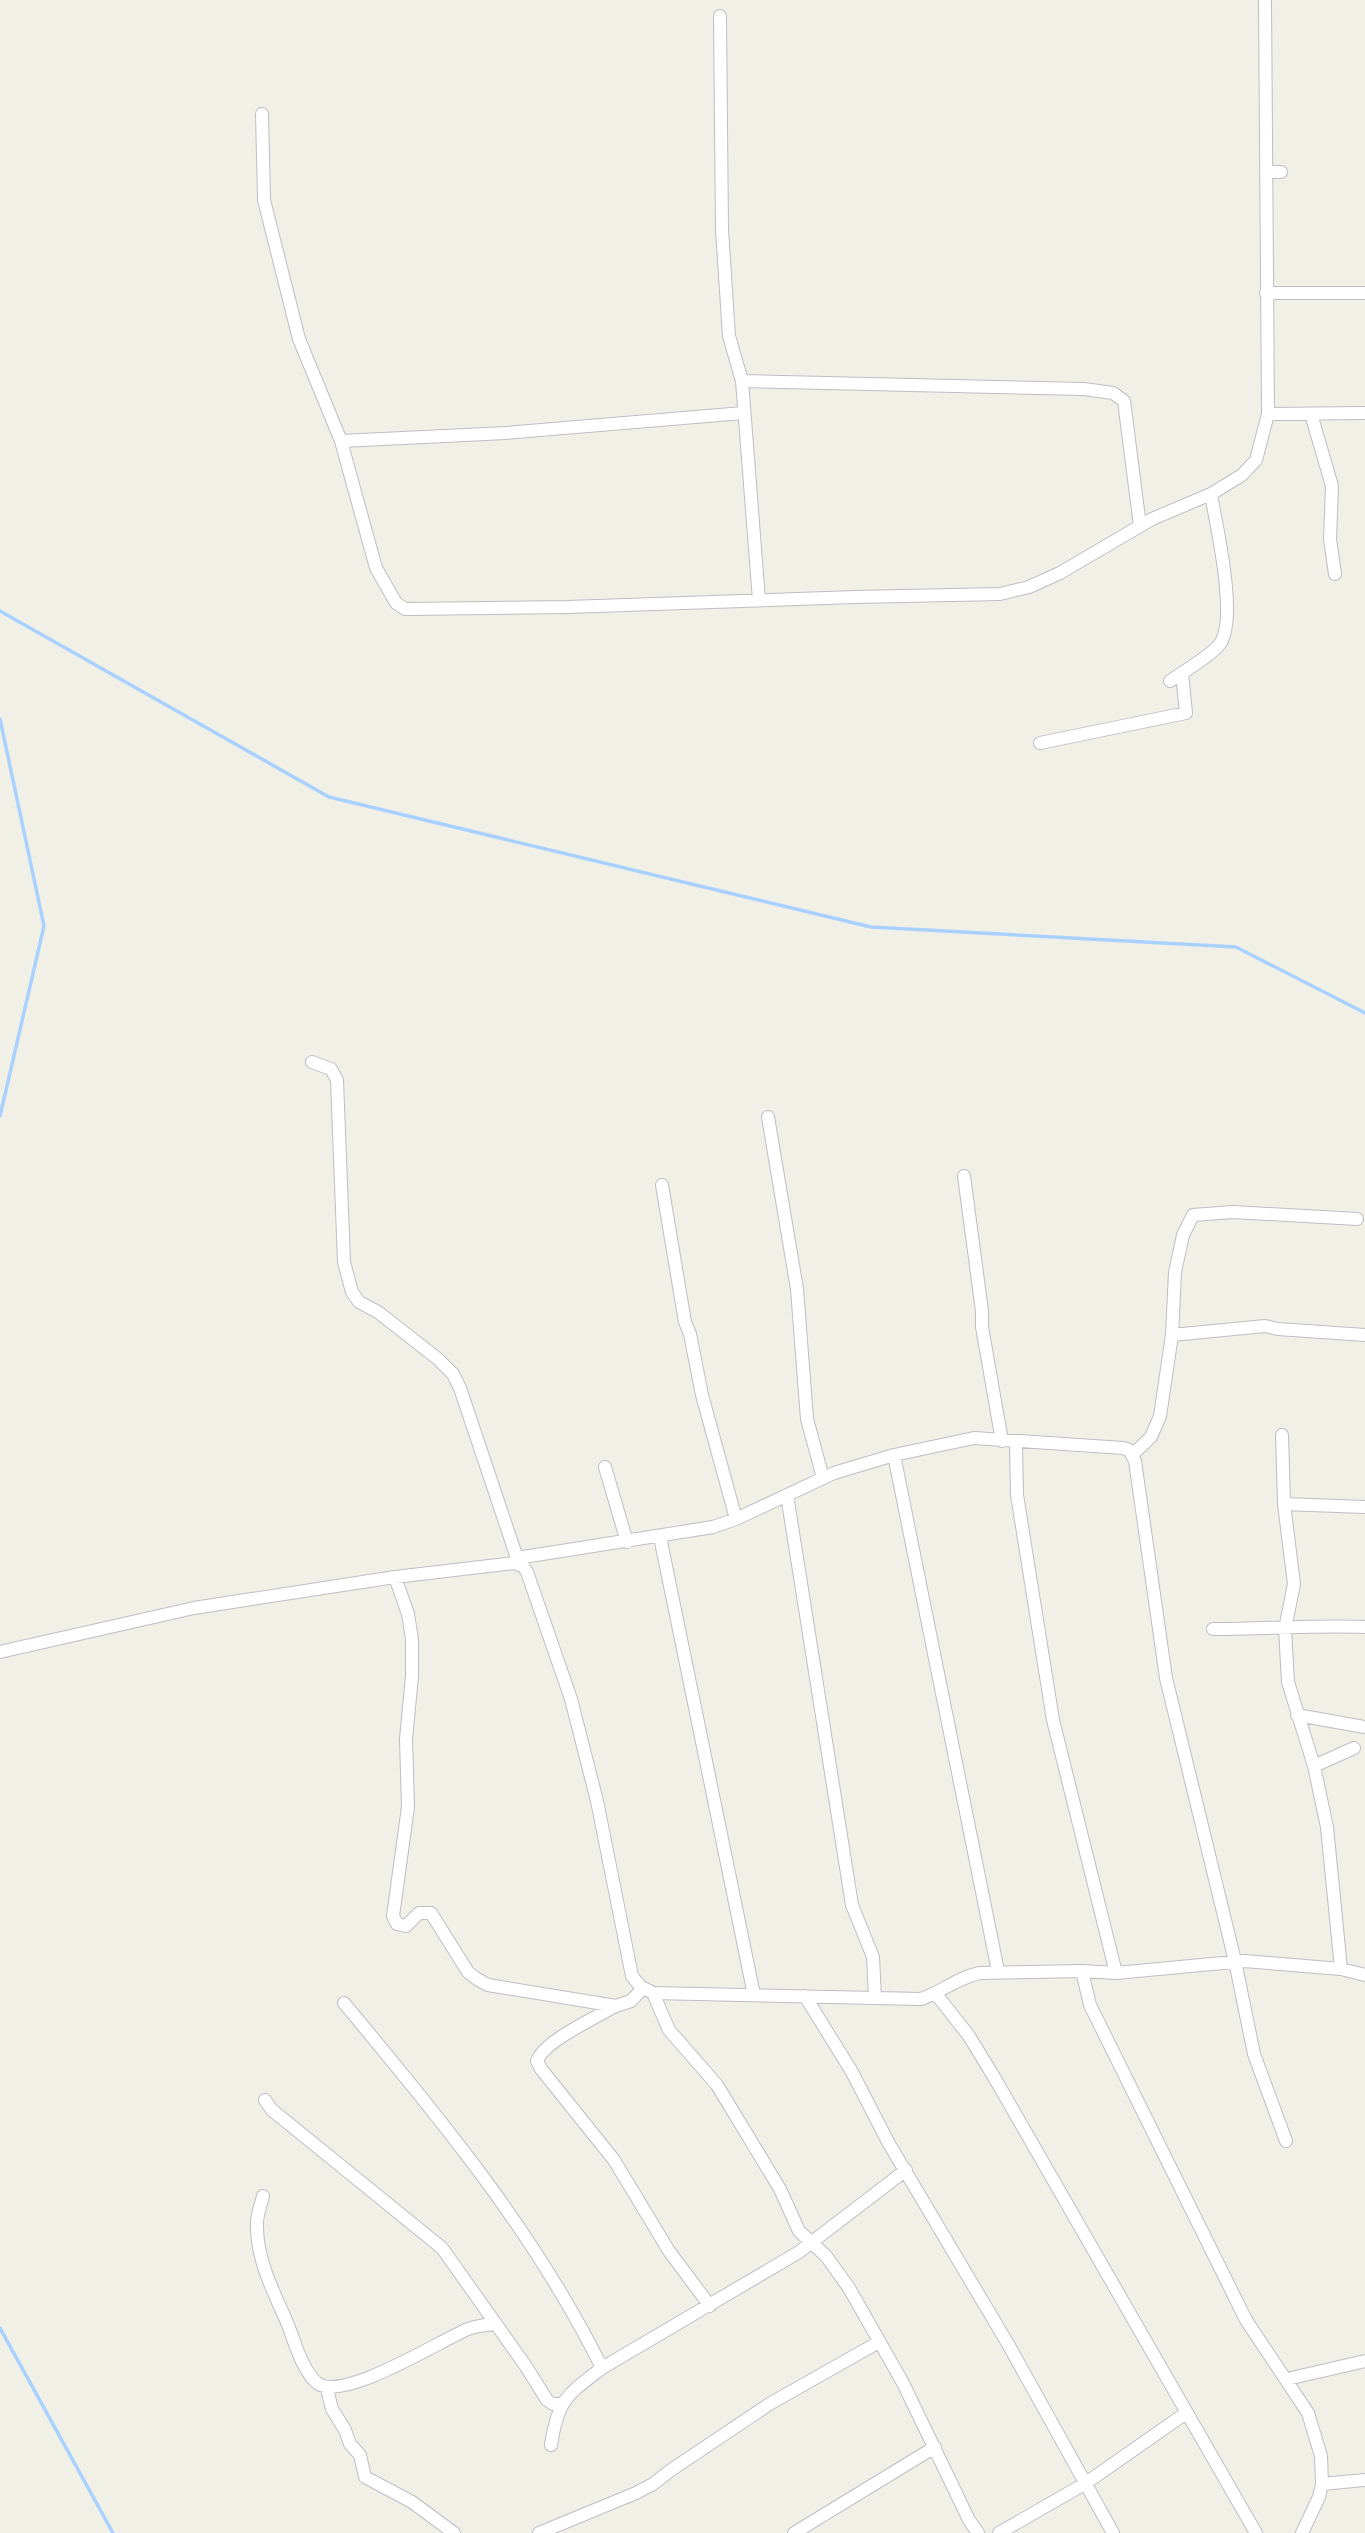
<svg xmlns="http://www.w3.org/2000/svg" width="1365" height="2533" font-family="Roboto,sans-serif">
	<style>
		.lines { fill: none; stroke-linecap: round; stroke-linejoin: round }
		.stream { stroke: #a9d1ff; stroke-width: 3.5 }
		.street-casing { stroke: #bcbec3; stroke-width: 14 }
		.street { stroke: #fff; stroke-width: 12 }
	</style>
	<rect width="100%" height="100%" fill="#f1f0e7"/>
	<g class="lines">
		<path class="stream" d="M0 611 329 797 871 927 1236 947 1365 1013
			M0 719 44 926 0 1116
			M0 2328 113 2533"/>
		<g class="street-casing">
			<path id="street" d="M720 16 722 230 729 336 742 381 759 600
				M262 114 264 200 299 339 341 441 376 568 396 603 405 609 568 607 855 597 1000 594 1029 587 1060 573 1152 519 1211 494 1242 475 1256 460 1268 414 1265 0
				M1266 172H1281
				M1266 293H1365
				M742 381 1084 389 1113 393 1124 401 1140 526
				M1268 414 1365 413
				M1311 414 1332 486 1330 539 1335 574
				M341 441 506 433 743 413
				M1170 681C1184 671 1208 658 1219 645 1239 621 1216 525 1211 494
				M1040 743 1186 713 1182 673
				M312 1062 331 1069 337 1080 344 1262 352 1292 359 1302 378 1312 438 1359 453 1374 460 1388 517 1558
				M768 1117 797 1289 807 1419 823 1478
				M964 1176 982 1311V1327L1002 1441
				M662 1185 685 1322 690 1334 702 1395 736 1519
				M1172 1335 1265 1326 1278 1329 1365 1335
				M1282 1435 1284 1504 1294 1584 1285 1629 1288 1682 1314 1766 1327 1827 1341 1969
				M1016 1443 1017 1495 1053 1720 1116 1973
				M894 1455 998 1971
				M1132 1455 1151 1437 1160 1416 1172 1335 1175 1272 1183 1235 1193 1215 1233 1212 1357 1219
				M605 1467 627 1542
				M787 1495 852 1905 873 1957 875 1998
				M1284 1504 1365 1507
				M660 1537 754 1995
				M514 1563 517 1558 713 1527 736 1519 834 1473 894 1455 974 1438 1123 1448 1129 1450 1135 1461 1166 1678 1235 1961 1254 2054 1286 2141
				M395 1577 408 1614 412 1639V1676L406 1739 408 1807 393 1916 397 1924 406 1926 419 1913H431L468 1972 477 1979 488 1985 616 2006 631 2001 643 1988
				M1213 1629C1264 1629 1314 1625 1365 1627
				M0 1652 194 1608 395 1577 514 1563 523 1566 527 1572 571 1699 597 1801 632 1976 640 1986 653 1993 921 1999C942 1992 958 1977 980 1973L1082 1971 1116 1973 1244 1961 1341 1969 1365 1975
				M1297 1715 1365 1727
				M1314 1766 1354 1748
				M1082 1971 1090 2005 1246 2320 1308 2413 1321 2456 1322 2484 1319 2497 1302 2533
				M653 1993 669 2030 717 2085 780 2189 799 2231 826 2256 849 2288 903 2383 969 2520 978 2533
				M936 1994 969 2036 994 2077 1256 2533
				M805 1996 852 2072 888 2142 1008 2344 1113 2533
				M344 2003C439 2117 536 2234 602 2368
				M615 2006C596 2018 545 2040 537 2061L541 2069 614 2160 669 2251 710 2306
				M265 2100 272 2110 442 2248 525 2365 547 2400 553 2404H561
				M263 2196C261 2205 257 2214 257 2223 256 2257 272 2289 286 2320 294 2339 301 2368 316 2382 339 2405 441 2340 468 2329 476 2326 485 2325 494 2324
				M1287 2379 1365 2361
				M327 2389 332 2409 345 2430 350 2444 360 2455 365 2477 412 2502 454 2533
				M551 2445C558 2399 567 2395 602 2368L799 2252 906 2170
				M1322 2484 1365 2480
				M539 2533 636 2493 653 2484 671 2470 771 2403 879 2342
				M794 2533 935 2447
				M999 2533 1086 2483 1186 2413"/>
		</g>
		<use href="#street" class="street"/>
	</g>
</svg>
